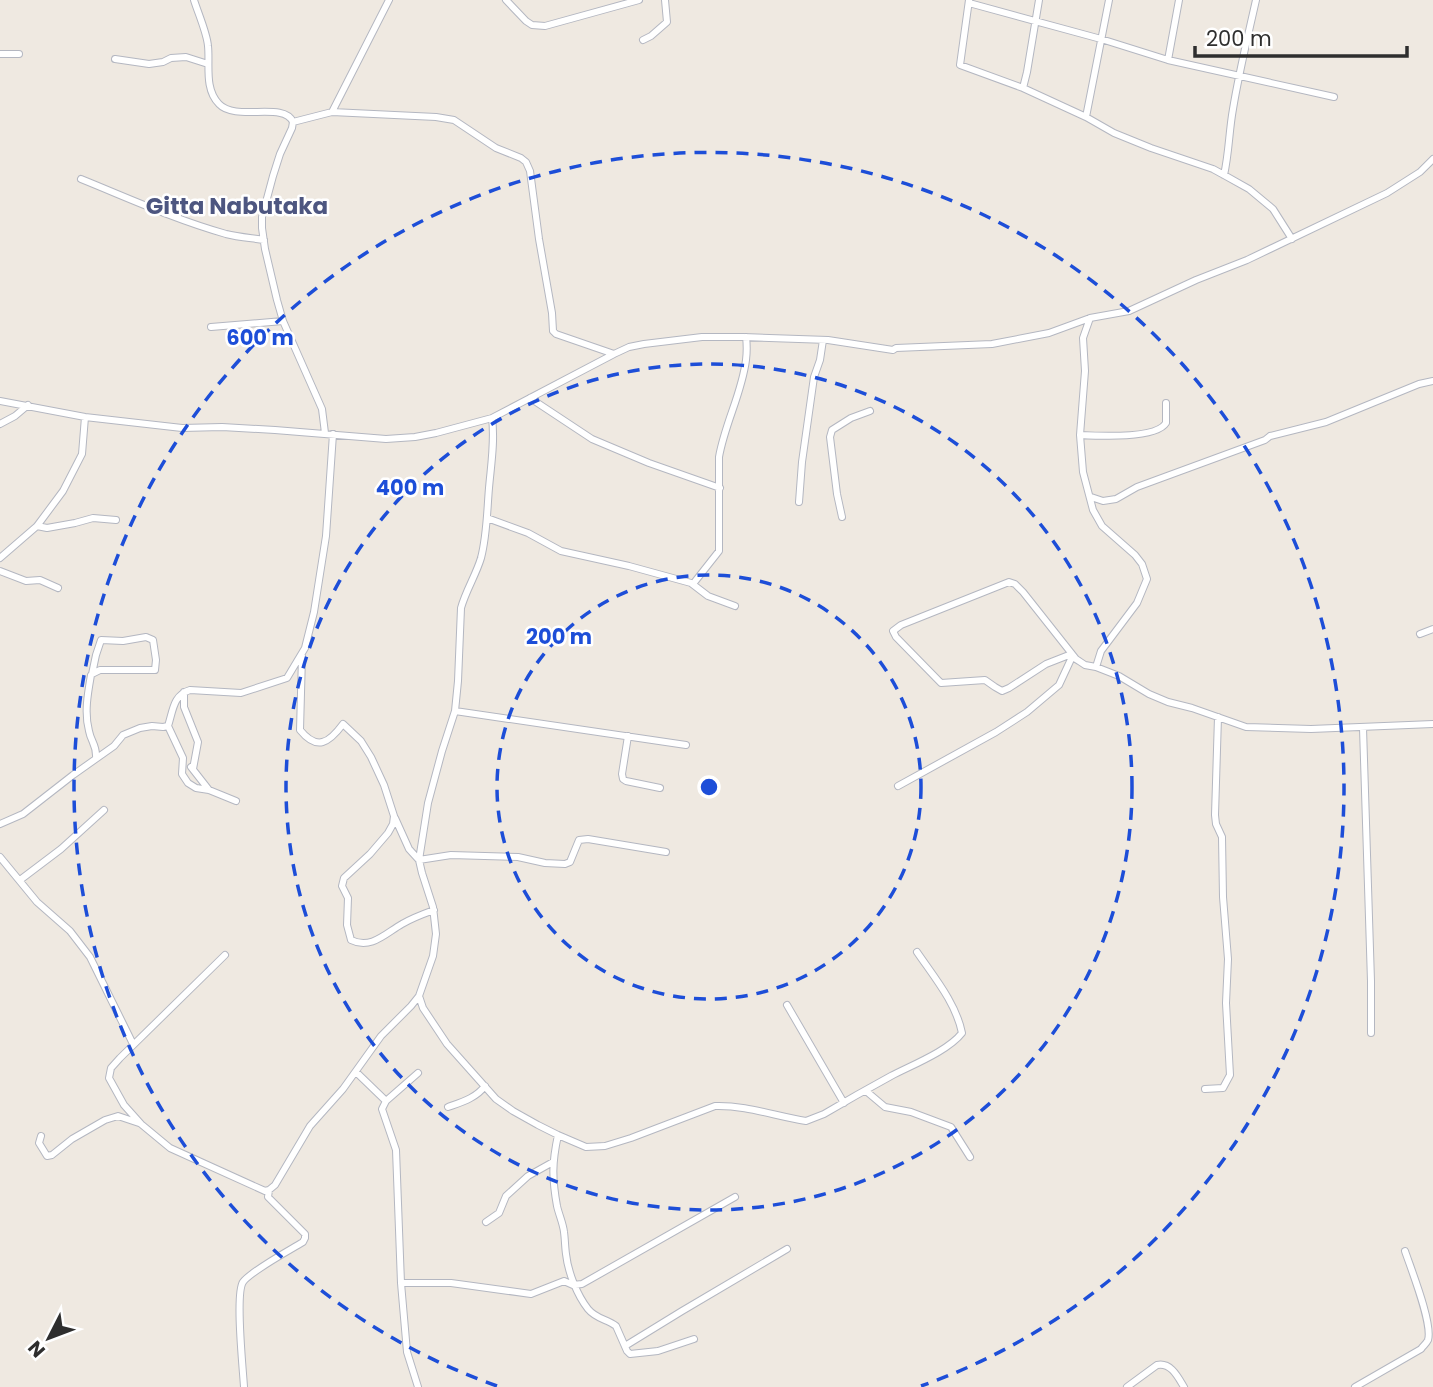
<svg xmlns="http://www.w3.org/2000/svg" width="1433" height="1387" font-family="Poppins,sans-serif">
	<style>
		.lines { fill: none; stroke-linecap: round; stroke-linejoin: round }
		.minor-casing { stroke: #b4b7c1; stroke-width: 8 }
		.minor { stroke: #fff; stroke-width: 6 }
		.ring { fill: none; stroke: #1d4ed8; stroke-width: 3.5; stroke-dasharray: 12 9 }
		.labels { text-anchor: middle; stroke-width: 5; stroke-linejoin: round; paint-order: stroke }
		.quarter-label { font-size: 23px; font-weight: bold; fill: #4d5680; stroke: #fff }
		.centre { fill: #1d4ed8; stroke: #fff; stroke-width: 3.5 }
		.ring-label { font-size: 21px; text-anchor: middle; font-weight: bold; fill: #1d4ed8; stroke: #fff; stroke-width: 5; stroke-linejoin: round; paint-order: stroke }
	</style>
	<rect width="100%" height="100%" fill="#efe9e1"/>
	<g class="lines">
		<g class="minor-casing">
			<path id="minor" d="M194 0C198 13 207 33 208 46 210 64 204 89 219 104 236 122 284 101 293 122
				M506 0 526 21 532 25 545 26 639 0
				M969 0 960 65 1023 88 1086 117 1114 133 1151 148 1213 169 1224 175 1249 189 1273 209 1292 239
				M969 3 1101 39 1168 60 1334 97
				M643 40 651 36 667 22 665 0
				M0 54H19
				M115 59 149 64 163 62 171 58 186 57 208 64
				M1168 60 1179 0
				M1023 88 1027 72 1039 0
				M332 112 389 0
				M1086 117 1109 0
				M293 122 332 112 436 117 454 120 496 148 521 158 526 162 530 171 539 239 552 313 553 331 556 334 614 354
				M293 122 292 128 280 154 273 176 262 217V228L265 249 277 300 283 321 322 409 325 433
				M1224 175C1229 153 1229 131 1233 109 1239 72 1248 36 1256 0
				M81 179C128 198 176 220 226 234 238 237 251 238 264 240
				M1090 318 1083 338 1085 371 1080 435 1083 472 1093 510 1102 526 1135 555 1142 564 1147 579 1137 603 1101 651 1096 667 1119 676 1149 694 1168 702 1192 708 1246 727 1311 729 1433 724
				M211 327 283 321
				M530 398 592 439 649 463 720 488
				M0 401 85 417 182 428 222 427 275 430 386 439 415 437 436 433 492 418 614 354 629 347 644 344 702 337H743L828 340 893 350 896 348 992 344 1049 333 1090 318 1129 311 1196 280 1247 260 1387 193 1420 172 1433 159
				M492 418C495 441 491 465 489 488 487 511 487 535 481 558 476 575 466 590 461 608L458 681 455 711 442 751 428 803 419 860 422 873 433 907 436 934 433 956 419 996 423 1008 447 1044 496 1099 513 1111 538 1125 558 1135 586 1147 605 1146 631 1138 715 1106C745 1105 775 1116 806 1121L824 1114C846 1101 869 1088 891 1076 912 1065 948 1051 962 1033 956 1003 934 977 917 952
				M0 424 15 416 28 405
				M1080 435C1099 436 1156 439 1166 423V403
				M1091 497 1103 501 1116 499 1137 487 1265 440 1270 436 1326 422 1419 384 1433 381
				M799 502 802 462 814 377 820 360 823 340
				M842 517 837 494 830 437 832 430 851 418 870 411
				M487 518 528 533 561 551 629 566 691 583 708 596 735 606
				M37 526 47 528 75 523 93 518 116 520
				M0 558 37 526 63 491 82 454 85 417
				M0 571 26 581 40 580 58 588
				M693 584 719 551V457C725 423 742 393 746 360 747 352 747 345 746 337
				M1420 634 1433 629
				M302 656 300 730C317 751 329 743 343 724L361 741 371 757 384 785 394 816 393 824 388 833 370 854 344 878 342 886 348 898 347 925 351 940C371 950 386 933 402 924 412 918 423 914 434 910
				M1079 661 1069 655 1046 664 1009 688 1002 691 995 687 985 680 941 683 896 637 893 631 901 625 1009 582 1015 584 1023 592 1076 659 1085 665 1096 667
				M92 674 96 655 101 640 123 641 146 637 153 640 156 660 155 670H100L92 674 91 675C88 692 84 713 89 731 91 742 97 745 96 758
				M184 692V707L198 742 193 769
				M455 711 686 745
				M168 726 183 758 182 774 188 783 196 788 209 790 236 801
				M1363 728 1371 981V1033
				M628 736 622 774 623 779 626 781 660 788
				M191 767 209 790
				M898 786 996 732 1027 712 1059 685 1072 657
				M395 818 409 849 419 860 451 855 518 857 545 863 565 864 570 862 579 840 588 839 666 852
				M0 824 23 814 73 775 114 746 123 735 140 728 152 726 163 727 168 726C173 711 173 695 190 690L241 693 287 678 305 648 314 612 326 536 333 434
				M0 857 37 902 70 931 90 957 133 1044
				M20 880 61 849 104 810
				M225 955 120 1058 111 1068 109 1078 124 1105 141 1124 170 1148 265 1191 269 1190 275 1185 310 1126 343 1089 381 1036 411 1006 419 996
				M787 1005 844 1103
				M356 1072 386 1101 382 1109 396 1150 401 1283 407 1352 418 1387
				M1205 1089 1223 1088 1230 1075 1226 1003 1228 959 1223 897 1222 837 1216 824 1215 815 1218 717
				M866 1091 885 1107 911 1112 951 1127 970 1157
				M386 1101 418 1073
				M448 1107C462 1102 476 1098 485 1086
				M558 1135C552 1163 552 1178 557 1206 559 1215 563 1223 564 1232 565 1239 565 1247 566 1254 568 1272 577 1295 588 1309 596 1319 607 1319 616 1326L627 1351 630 1354 658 1351 694 1339
				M41 1136 39 1143 47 1156 52 1155 72 1139 105 1120 118 1116 139 1123
				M486 1222 499 1213 506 1196 528 1176 553 1162
				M401 1283H451L531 1294 564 1281 573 1285 582 1284 735 1197
				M625 1346 682 1311 787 1249
				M244 1387C243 1369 235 1294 243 1282 251 1271 290 1250 303 1242L305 1238V1234L268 1197 269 1190
				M1127 1387 1157 1365C1171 1362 1178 1377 1184 1387
				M1355 1387 1421 1349C1424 1345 1426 1344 1428 1340 1433 1324 1411 1269 1405 1251"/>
		</g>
		<use href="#minor" class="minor"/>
	</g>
	<g class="ring">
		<circle cx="709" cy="787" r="212"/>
		<circle cx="709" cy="787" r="423"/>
		<path d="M497 1386A635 635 0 1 1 921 1386"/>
	</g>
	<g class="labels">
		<g class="quarter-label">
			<text x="237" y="214">Gitta Nabutaka</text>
		</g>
	</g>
	<circle cx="709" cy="787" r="10" class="centre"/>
	<g class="ring-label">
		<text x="260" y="345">600 m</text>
		<text x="410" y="495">400 m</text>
		<text x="559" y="644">200 m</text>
	</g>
	<g transform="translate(49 1338) rotate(228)" stroke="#ffffff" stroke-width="5" paint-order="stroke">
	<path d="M0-5L12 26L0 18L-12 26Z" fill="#2e2e2e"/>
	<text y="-10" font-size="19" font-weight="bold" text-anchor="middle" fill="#2e2e2e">N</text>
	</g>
	<path d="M1195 46v10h212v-10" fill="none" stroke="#2e2e2e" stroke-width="3.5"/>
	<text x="1206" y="46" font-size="21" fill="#2e2e2e" stroke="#ffffff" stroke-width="5" paint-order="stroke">200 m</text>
</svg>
